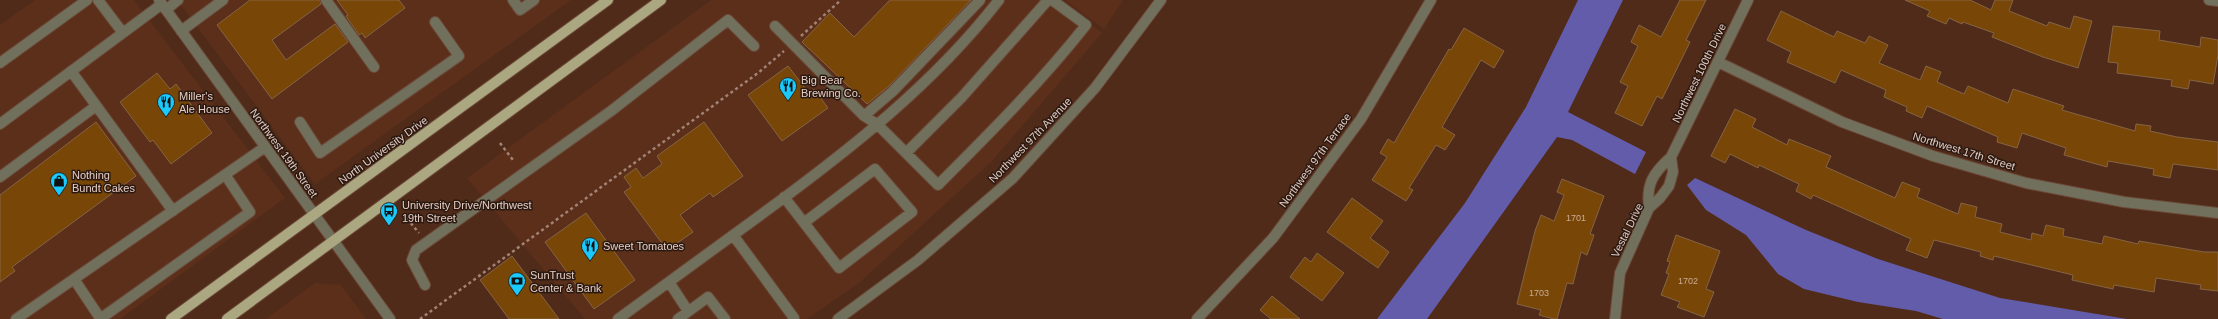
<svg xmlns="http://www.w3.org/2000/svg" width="2218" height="319" font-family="Helvetica,sans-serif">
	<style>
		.built { fill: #5c2f1a }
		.water { fill: #635cab }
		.building { fill: #784708; stroke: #856444 }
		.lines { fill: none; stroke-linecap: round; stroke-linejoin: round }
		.minor-casing { stroke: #6c4837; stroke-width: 12 }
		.major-casing { stroke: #6c4837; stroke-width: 12 }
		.path { stroke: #a28375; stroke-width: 2.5; stroke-dasharray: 3 3; stroke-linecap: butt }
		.minor { stroke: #71705d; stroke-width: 10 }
		.major { stroke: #aba881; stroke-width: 10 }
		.labels { text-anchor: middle; stroke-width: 3; stroke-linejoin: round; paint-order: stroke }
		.number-label { font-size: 9px; fill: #caab94 }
		.street-label { font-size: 11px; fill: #e5ccc2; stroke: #2a1911 }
		.poi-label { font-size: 11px; fill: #e5ccc2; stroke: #2a1911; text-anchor: start }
	</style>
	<rect width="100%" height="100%" fill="#512b19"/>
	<path class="built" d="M35 0H134L285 198 120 319H0V25Z
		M177 0H571L315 184Z
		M711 0H1058L1102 33 991 162 859 283 807 319H585L467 178Z
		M1065 0H1123L1104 29Z
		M315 283 341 285 366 319H266Z"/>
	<path class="water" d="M1578 0H1623L1568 112 1646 152 1635 174 1572 140 1557 137 1427 319H1377L1465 203 1526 107Z
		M1695 178 1806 230 1878 259 2000 298 2127 319H1943L1916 311 1858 302 1804 289 1778 274 1746 235 1706 210 1687 185Z"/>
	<path class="building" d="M250 0H320L321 4 272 40 286 60 335 24 348 42 272 99 217 25Z
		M337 0H399L405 8 365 38 362 33 359 35 346 16 348 15Z
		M890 0H971L889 86 867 104 802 42 830 13 854 37Z
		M1680 0H1706L1686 40 1690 42 1662 99 1657 96 1642 126 1615 113 1628 86 1620 82 1638 46 1631 42 1639 25 1661 37Z
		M1905 0H1970L1991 10 1995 0H2013L2009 11 2047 26 2049 22 2070 29 2074 16 2092 21 2078 68 2043 57 1992 37 1994 33 1963 22 1962 24 1949 18 1946 24 1927 16 1930 11Z
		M1781 11 1834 37 1837 31 1865 43 1869 36 1888 45 1879 63 1920 80 1926 66 1941 72 1937 82 1964 94 1968 86 2008 103 2013 89 2064 106 2062 110 2135 131 2136 124 2151 126 2150 131 2177 137 2218 142V170L2173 164 2170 178 2153 175 2154 169 2108 161 2107 167 2064 155 2066 148 2022 133 2017 148 1997 142 1998 137 1927 106 1922 118 1906 111 1907 107 1884 97 1886 90 1841 70 1835 83 1787 62 1791 52 1767 40Z
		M2113 26 2160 31 2159 40 2200 47 2201 37 2218 40V55L2213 84 2190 80 2188 89 2171 86 2172 80 2117 73 2118 63 2108 62Z
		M1464 28 1504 51 1494 68 1481 60 1442 127 1455 135 1445 150 1436 145 1409 188 1413 190 1406 201 1372 180 1387 157 1380 153 1388 139 1394 143 1449 49 1451 50Z
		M788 66 809 93 814 89 828 108 782 141 748 95Z
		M157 73 170 89 176 84 212 133 171 164 153 140 150 142 120 102Z
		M1735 109 1756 119 1752 127 1787 145 1789 139 1831 156 1826 167 1895 198 1902 182 1920 189 1917 197 1958 214 1961 203 1977 207 1975 217 2002 224 2000 232 2031 240 2032 233 2043 236 2046 225 2064 229 2063 236 2102 244 2104 236 2138 244 2139 241 2204 252H2218V291L2200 289 2201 285 2156 278 2154 292 2114 285 2113 289 2072 280 2073 275 1994 256 1993 260 1980 256 1981 252 1934 240 1927 258 1906 250 1911 239 1813 195 1811 199 1796 191 1799 184 1759 165 1758 168 1730 154 1725 163 1711 156Z
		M96 122 136 176 12 267 15 271 0 282V195Z
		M704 122 743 176 713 197 710 193 680 215 693 232 667 250 624 192 631 187 624 177 636 168 643 178 662 164 657 156Z
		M1562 179 1604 196 1590 234 1594 235 1587 255 1581 252 1573 284 1567 283 1557 319H1554L1539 315 1541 310 1517 304 1535 231 1541 215 1554 221 1564 195 1557 192Z
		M1352 198 1383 221 1370 238 1389 252 1378 268 1327 232Z
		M586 213 635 280 594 309 545 242Z
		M1676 235 1720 251 1706 289 1714 292 1704 317 1677 307 1680 302 1661 295 1669 274 1666 273 1670 262 1667 261Z
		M1317 253 1344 273 1322 301 1290 277 1305 257 1311 262Z
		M512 256 559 319H509L480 280Z
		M1272 296 1300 319H1271L1260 310Z"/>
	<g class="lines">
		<g class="minor-casing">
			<path id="minor" d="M98 0 123 33
				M159 0 390 319
				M326 0 374 67
				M513 0 520 10 534 0
				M2209 0 2218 1
				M166 10 178 0
				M775 26 864 116 893 91 980 0
				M181 31 223 0
				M1718 62 1842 122 1933 156 2026 183 2124 202 2218 213
				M0 63 87 0
				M71 71 173 211
				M864 116 877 124 938 185C990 133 1041 82 1086 25L1052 0
				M300 122 320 153 459 56 435 22
				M0 124 162 4
				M906 153 962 97 1048 0
				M0 177 96 106
				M784 197 839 268 912 212 875 169 805 222
				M1649 208C1646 184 1653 173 1671 157L1748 0
				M733 235 794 318
				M74 279 100 318
				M669 282 688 311
				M425 285 412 260 416 250 611 111 728 20 754 46
				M16 319 265 147
				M100 319 250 212 226 176
				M618 319C666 284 714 249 762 214 848 151 933 85 999 0
				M678 319 708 297 725 319
				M838 319 918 260 1013 178 1095 88 1161 0
				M1197 319 1273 238 1361 119 1431 0
				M1615 319 1620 273 1649 208 1660 198 1669 186 1673 172 1671 157"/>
		</g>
		<g class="major-casing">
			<path id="major" d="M171 319 608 0
				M227 319 661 0"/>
		</g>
		<path class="path" d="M801 36 841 0
			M500 143 513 160
			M403 214 419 233
			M420 319 758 73 784 51"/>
		<use href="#minor" class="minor"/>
		<use href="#major" class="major"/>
	</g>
	<defs>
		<g id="restaurant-pin" transform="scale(0.9)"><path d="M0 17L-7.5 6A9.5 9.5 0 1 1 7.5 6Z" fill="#1bcafc" stroke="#2a1911"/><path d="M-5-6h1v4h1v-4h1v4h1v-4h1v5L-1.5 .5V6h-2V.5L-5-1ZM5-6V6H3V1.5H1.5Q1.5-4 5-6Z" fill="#111"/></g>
		<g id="shop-pin" transform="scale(0.9)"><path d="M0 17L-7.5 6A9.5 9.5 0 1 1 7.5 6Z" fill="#1bcafc" stroke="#2a1911"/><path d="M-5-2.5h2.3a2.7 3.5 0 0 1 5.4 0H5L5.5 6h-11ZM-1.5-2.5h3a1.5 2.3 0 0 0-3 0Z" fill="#111"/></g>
		<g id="bus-pin" transform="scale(0.9)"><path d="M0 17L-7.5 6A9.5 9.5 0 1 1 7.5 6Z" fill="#1bcafc" stroke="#2a1911"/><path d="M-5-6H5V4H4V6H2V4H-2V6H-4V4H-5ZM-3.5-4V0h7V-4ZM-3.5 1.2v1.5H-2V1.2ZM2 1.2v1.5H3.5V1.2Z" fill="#111"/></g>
		<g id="bank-pin" transform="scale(0.9)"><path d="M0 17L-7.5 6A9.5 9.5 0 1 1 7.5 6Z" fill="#1bcafc" stroke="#2a1911"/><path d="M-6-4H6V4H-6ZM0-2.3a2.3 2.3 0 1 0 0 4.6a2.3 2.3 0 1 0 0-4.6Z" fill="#111"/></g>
	</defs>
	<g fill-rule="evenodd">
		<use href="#restaurant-pin" x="788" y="86"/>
		<use href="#restaurant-pin" x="166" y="102"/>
		<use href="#shop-pin" x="59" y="181"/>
		<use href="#bus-pin" x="389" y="211"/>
		<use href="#restaurant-pin" x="590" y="246"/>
		<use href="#bank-pin" x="517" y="281"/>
	</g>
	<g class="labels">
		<g class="number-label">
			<text x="1576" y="221">1701</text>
			<text x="1688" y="284">1702</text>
			<text x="1539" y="296">1703</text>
		</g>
		<g class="street-label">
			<text transform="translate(1699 73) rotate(-64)" y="4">Northwest 100th Drive</text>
			<text transform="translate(1030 140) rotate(-46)" y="4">Northwest 97th Avenue</text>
			<text transform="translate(383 150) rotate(-36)" y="4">North University Drive</text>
			<text transform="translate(1964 151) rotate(17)" y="4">Northwest 17th Street</text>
			<text transform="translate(284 153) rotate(54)" y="4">Northwest 19th Street</text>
			<text transform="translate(1315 160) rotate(-54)" y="4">Northwest 97th Terrace</text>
			<text transform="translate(1627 230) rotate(-64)" y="4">Vestal Drive</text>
		</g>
		<g class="poi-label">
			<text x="801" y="84">Big Bear<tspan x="801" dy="13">Brewing Co.</tspan></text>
			<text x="179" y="100">Miller's<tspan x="179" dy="13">Ale House</tspan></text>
			<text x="72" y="179">Nothing<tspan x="72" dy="13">Bundt Cakes</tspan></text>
			<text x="402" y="209">University Drive/Northwest<tspan x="402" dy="13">19th Street</tspan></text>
			<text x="603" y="250">Sweet Tomatoes</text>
			<text x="530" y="279">SunTrust<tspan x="530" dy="13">Center &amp; Bank</tspan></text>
		</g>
	</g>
</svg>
